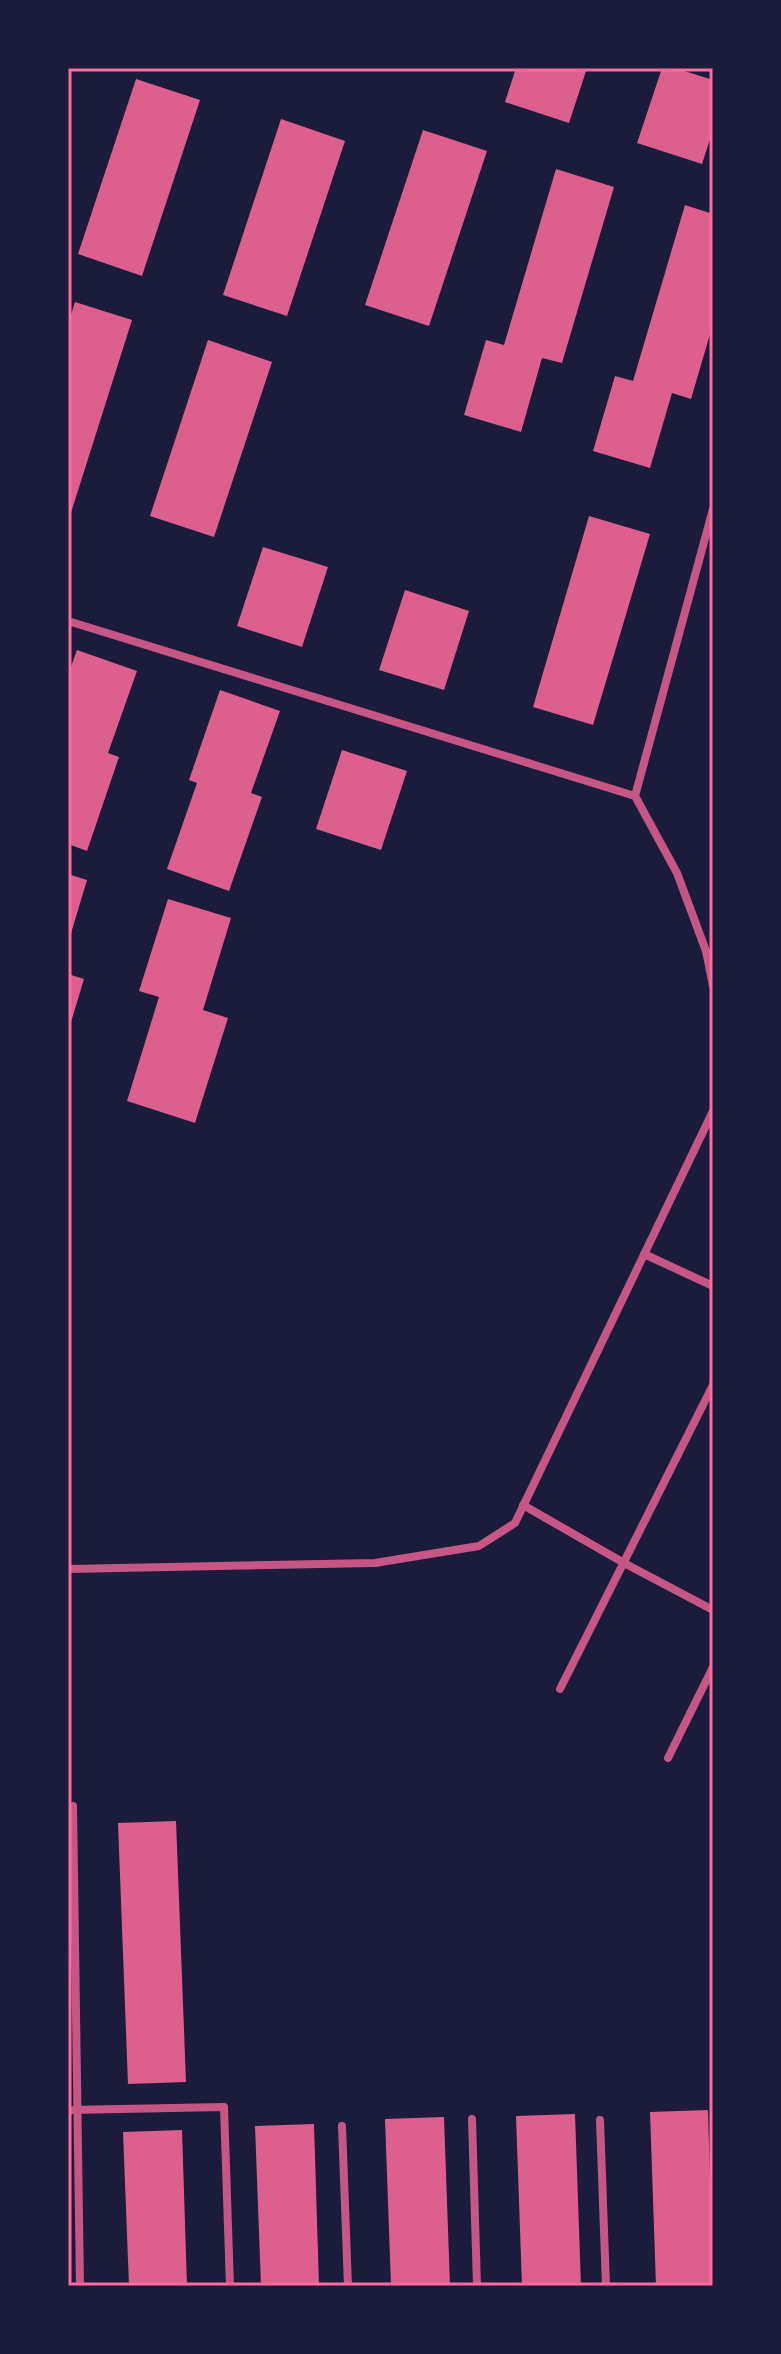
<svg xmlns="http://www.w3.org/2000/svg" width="781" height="2354" font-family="'DejaVu Sans',sans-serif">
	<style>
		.building { fill: #dd5f8e }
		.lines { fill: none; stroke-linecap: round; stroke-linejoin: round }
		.minor { stroke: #c65784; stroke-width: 8 }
		.neatline { fill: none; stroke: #ff6b9d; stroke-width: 3 }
	</style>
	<rect width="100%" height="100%" fill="#1b1b3a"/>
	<path class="building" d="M516 68H587L569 123 505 102Z
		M662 68H675L713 80V130L702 164 637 143Z
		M136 79 200 100 142 276 78 254Z
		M281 119 345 141 287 316 223 295Z
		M423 130 487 151 429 326 365 305Z
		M556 169 614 187 562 363 542 358 521 432 464 415 486 340 504 345Z
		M685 205 713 214V324L691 399 672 393 650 468 593 451 615 376 633 381Z
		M75 302 132 320 69 519 68 324Z
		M208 340 272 362 214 537 150 516Z
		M589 516 650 534 593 725 533 707Z
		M263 547 328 567 302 647 237 626Z
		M405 590 469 611 444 690 379 670Z
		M77 650 137 671 108 753 119 757 87 851 68 844V675Z
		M220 690 280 711 251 793 262 797 229 891 167 869 197 783 189 780Z
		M342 750 407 771 381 850 316 829Z
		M68 874 87 880 69 940H68Z
		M168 899 231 918 203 1010 228 1018 195 1123 127 1101 159 997 139 991Z
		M68 974 84 979 69 1029H68Z
		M176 1821 186 2082 128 2084 118 1823Z
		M708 2110 713 2286H656L650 2112Z
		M575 2114 581 2286H522L516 2116Z
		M444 2117 450 2286H391L385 2119Z
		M314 2124 319 2286H261L255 2126Z
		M182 2130 187 2286H129L123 2132Z"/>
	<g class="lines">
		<path class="minor" d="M713 509 635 796 677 873 706 951 713 986
			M68 621 635 796
			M644 1254 713 1286
			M523 1505 624 1563 713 1610
			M68 1569 375 1563 479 1546 515 1523 713 1111
			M560 1689 713 1385
			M668 1758 713 1667
			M73 1806 80 2286
			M68 2110 224 2107 230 2286
			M472 2119 477 2286
			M600 2120 606 2286
			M342 2126 348 2286"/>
	</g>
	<rect width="781" height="2354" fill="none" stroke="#1b1b3a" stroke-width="140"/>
	<rect x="70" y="70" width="641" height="2214" class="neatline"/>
</svg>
